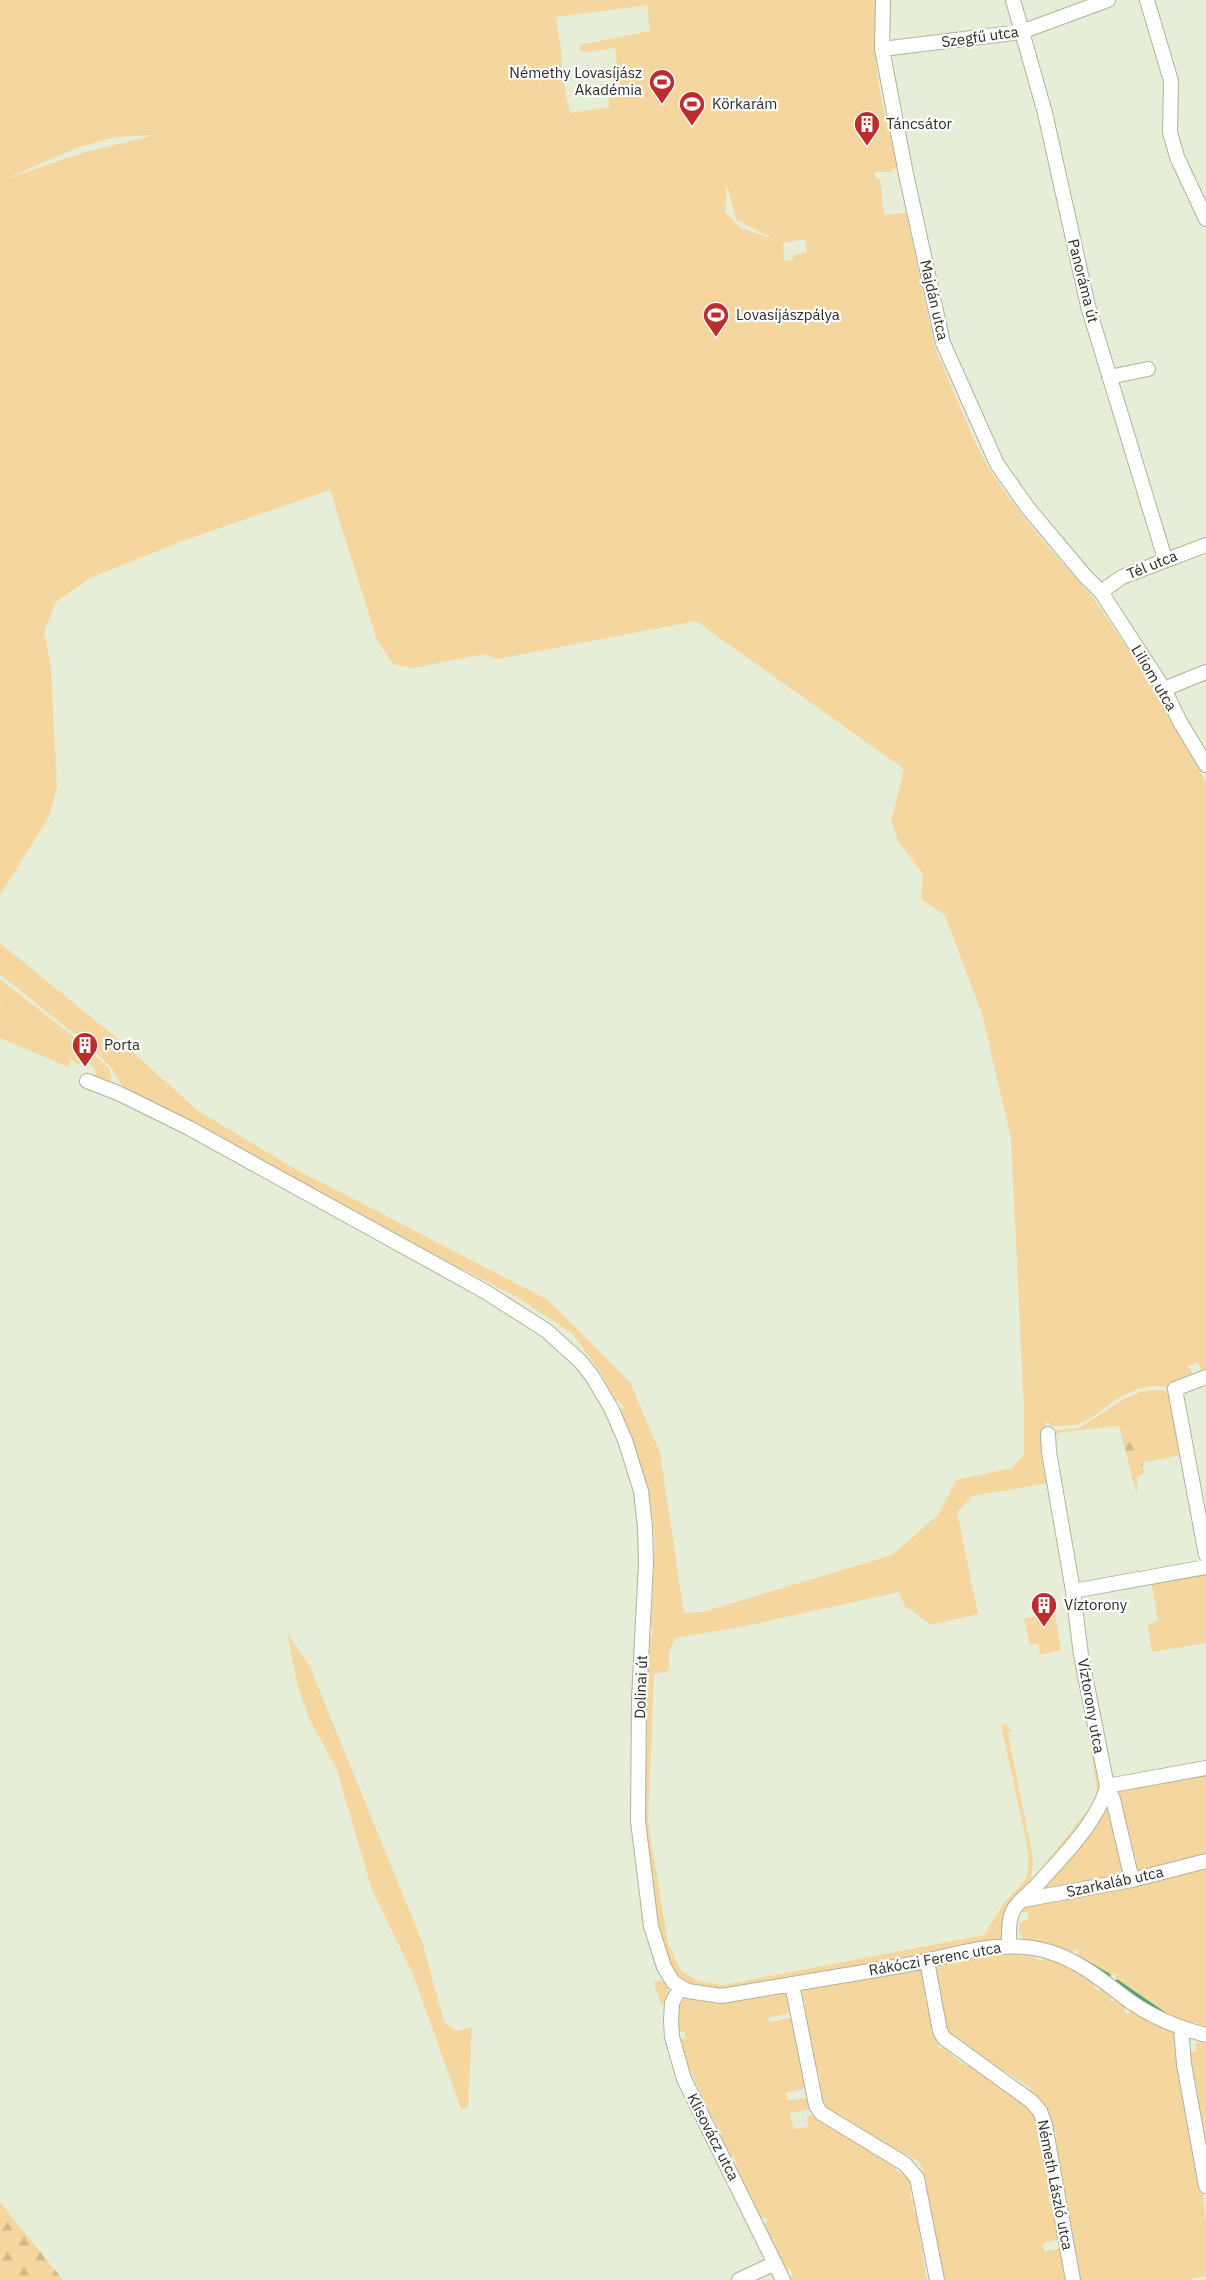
<svg xmlns="http://www.w3.org/2000/svg" width="1206" height="2280" font-family="'IBM Plex Sans',sans-serif">
	<style>
		.green { fill: #f4d69e; fill-rule: evenodd }
		.forest { fill: url(#forest-firs) }
		.lines { fill: none; stroke-linecap: round; stroke-linejoin: round }
		.stream { stroke: #45a779; stroke-width: 3 }
		.minor-casing { stroke: #acb39e; stroke-width: 16 }
		.minor { stroke: #fff; stroke-width: 14 }
		.labels { text-anchor: middle; stroke-width: 4.5; stroke-linejoin: round; paint-order: stroke }
		.street-label { font-size: 15px; fill: #2b2d25; stroke: #fff }
		.poi-label { font-size: 15px; fill: #2b2d25; stroke: #fff; text-anchor: start }
	</style>
	<defs>
		<pattern id="forest-firs" width="22" height="20" patternUnits="userSpaceOnUse" patternTransform="scale(1.5)"><rect width="22" height="20" fill="#f4d69e"/><path d="M5 1l3.5 6h-7zM16 11l3.5 6h-7z" fill="#d1b888"/></pattern>
	</defs>
	<rect width="100%" height="100%" fill="#e7eed8"/>
	<path class="green" d="M0 0H876C882 18 876 37 876 56 877 91 890 132 898 166L891 172H875L876 178 880 179 884 215 906 213 935 348 975 442 988 467 1012 502 1042 540 1090 594 1149 679 1206 782V1372L1202 1373 1198 1362 1187 1367 1191 1369 1193 1376 1167 1387 1153 1386 1138 1389 1120 1397 1088 1420 1076 1425 1051 1426 1049 1423 1046 1422 1044 1445 1048 1483 972 1496 957 1512 978 1614 940 1623 930 1624 905 1606 899 1592 741 1627 675 1638 669 1653V1671L654 1674 648 1822 668 1943 681 1971 698 1981 723 1985 984 1935 1004 1903 1026 1879 1029 1864 1027 1844 1001 1725 1006 1724 1010 1730 1008 1734 1033 1858 1031 1881 1093 1804 1097 1791 1086 1718 1088 1720 1101 1786 1098 1805 1033 1885 1003 1941 722 1992 697 1988 675 1976 656 1931 641 1825 644 1728 647 1723 646 1708 647 1668 650 1641 653 1631 651 1626C652 1587 658 1546 651 1507 645 1474 631 1441 621 1410L622 1407 625 1409 618 1400 615 1401 601 1373 572 1333 513 1295 378 1226 124 1089 113 1070 93 1049 0 974V943L124 1044 197 1110 290 1166 548 1300 630 1382 660 1453 684 1613 703 1612 892 1555 938 1515 956 1480 1012 1468 1024 1455V1410L1011 1138 982 1014 945 915 921 899 923 874 898 841 891 821 904 769 696 621 497 659 484 654 413 668 393 664 377 640 330 490 188 539 90 578 56 602 44 632 51 666 57 788 49 817 0 895ZM647 5 650 31 580 45 581 51 587 52 615 48 620 91 609 94V107L570 113 562 77 561 48 556 17ZM155 135 82 153 3 180 79 147 116 137ZM727 185 736 220 776 240 741 228 725 212ZM805 239 807 252 794 255 792 260 784 261 783 243Z
		M0 979 88 1048 110 1070 111 1080 107 1084 96 1077C96 1067 91 1064 83 1059L79 1065 71 1060 68 1067 0 1038V1003H3L0 1001Z
		M1155 1390 1168 1391 1171 1394 1186 1454 1142 1463 1135 1454 1130 1435 1119 1426 1062 1432 1057 1434 1053 1438V1434L1057 1430 1079 1428 1126 1398 1140 1392Z
		M1206 1569V1643L1152 1652 1148 1624 1158 1621 1151 1579Z
		M1055 1613 1061 1650 1040 1655 1038 1644 1030 1645 1024 1618Z
		M287 1633 310 1667 423 1944 444 2022 455 2031 472 2027 468 2108 461 2109 413 1974 372 1890 337 1770 309 1718 298 1687Z
		M1206 1771V1858L1136 1876 1131 1864 1137 1860 1136 1857H1131L1127 1843 1131 1841 1130 1834 1126 1835 1113 1788Z
		M1109 1794 1128 1874 1038 1892Z
		M1206 1865V2029L1204 2026 1194 2022 1196 2029 1147 2006 1114 1981 1117 1975 1114 1973 1110 1979 1076 1957 1079 1950 1075 1949 1069 1955 1024 1942 1019 1931 1020 1922 1028 1920V1912H1021L1025 1906Z
		M1010 1952 1013 1954 1023 1956 1024 1952 1033 1954 1034 1958 1042 1961 1050 1957 1097 1981 1093 1987 1099 1991 1106 1986 1115 1995 1109 2000 1112 2001 1120 1999 1127 2007 1123 2011 1127 2014 1131 2011C1146 2016 1158 2024 1171 2030L1176 2038 1203 2195 1206 2224V2276L1188 2280H1077L1075 2265 1079 2264 1078 2260 1074 2261 1065 2202 1068 2201 1067 2196 1064 2197 1054 2143 1057 2137 1056 2131 1053 2134 1028 2094 1031 2088 1005 2071 1001 2075 949 2038 941 2010 943 2005 935 1969 939 1964 946 1960Z
		M922 1968 929 1995 924 1996 925 2001H931L942 2043 937 2046 941 2049 944 2047 953 2052 951 2054C958 2061 964 2066 973 2066L1014 2093 1011 2097 1019 2098 1038 2114 1054 2194 1048 2196 1049 2202H1055L1061 2239 1043 2243 1044 2251 1063 2248 1070 2280H945L943 2273H939V2260L941 2259H938L939 2250H935L938 2249V2245H934L933 2223 925 2180 922 2178H924L922 2166 918 2165 921 2163 894 2148 884 2147 821 2105 819 2082 815 2081 820 2079 819 2072 814 2073 810 2056 814 2049 809 2048 807 2036 810 2035 809 2030 805 2029 804 2006 806 2001H802L801 1997 799 1996 801 1990 880 1973 881 1978 885 1977 884 1972Z
		M661 1980C670 1986 669 1994 666 2003L661 2005 654 1982Z
		M787 1991 793 2012 768 2018 770 2022 795 2017 806 2088 786 2093 788 2101 809 2097 812 2109 790 2113 794 2129 808 2127 807 2117 813 2115 897 2163 896 2170 900 2173 903 2168 913 2183 909 2184V2187L915 2186V2190L910 2191 911 2200H916L917 2204 913 2206 914 2212 918 2211 921 2230 919 2231 921 2246 924 2245 925 2253H922L927 2280H791L790 2278 793 2275 790 2269 786 2270 783 2266 772 2242 777 2239 771 2240 763 2224 768 2222 765 2217 760 2219 734 2166 737 2164 734 2156H730L721 2137 722 2131 718 2130 683 2055 679 2040 686 2038 684 2031 678 2033 676 2012 680 2000 687 1997Z
		M1206 2041V2162L1197 2087 1187 2052 1196 2051V2043Z"/>
	<path class="forest" d="M1119 1426 1130 1435 1135 1454 1143 1464 1144 1473 1137 1477V1495Z
		M0 2202 63 2280H0Z"/>
	<g class="lines">
		<path class="stream" d="M1080 1958 1109 1975
			M1117 1981 1165 2014"/>
		<g class="minor-casing">
			<path id="minor" d="M883 0 882 49 906 174 943 343 997 464 1028 508 1085 576 1101 592 1164 689 1180 722 1206 765
				M1013 0 1045 113 1088 306 1165 559
				M1147 0 1171 81 1170 132 1177 157 1206 219
				M882 49 1021 32 1108 0
				M1109 377 1148 369
				M1101 592 1122 577 1206 545
				M1164 689 1206 672
				M87 1081 118 1093 189 1128 486 1292 547 1331 581 1362 592 1376 611 1408 625 1440 641 1491 645 1527 646 1563 639 1699 638 1821 651 1926 664 1967 673 1982 688 1991 721 1996C783 1986 844 1975 906 1965 954 1956 1001 1937 1050 1952 1082 1962 1105 1983 1131 2002 1154 2018 1179 2028 1206 2035
				M1206 1377 1175 1389 1206 1555
				M1073 1591 1206 1567
				M1107 1786 1206 1768
				M1107 1786 1113 1799 1132 1880
				M1023 1900 1132 1880 1206 1861
				M1009 1945C1009 1935 1008 1922 1012 1913 1015 1904 1027 1895 1034 1888 1058 1862 1099 1821 1107 1786L1081 1655 1073 1591 1049 1452 1048 1434
				M927 1961 940 2031 944 2038 1031 2101 1040 2111 1045 2125 1073 2280
				M792 1984 816 2105 821 2113 905 2164 917 2178 937 2280
				M680 1987 672 2003 671 2021 672 2037 684 2079 783 2280
				M1181 2028 1184 2064 1206 2186
				M739 2280 775 2263"/>
		</g>
		<use href="#minor" class="minor"/>
	</g>
	<defs>
		<g id="stadium-pin" transform="scale(1.35)"><path d="M0 17L-7.5 6A9.5 9.5 0 1 1 7.5 6Z" fill="#bc2d2e" stroke="#fff"/><path d="M0-5a6.5 5 0 1 0 0 10a6.5 5 0 1 0 0-10ZM-3.5-1.8h7v3.6h-7Z" fill="#fff"/></g>
		<g id="building-pin" transform="scale(1.35)"><path d="M0 17L-7.5 6A9.5 9.5 0 1 1 7.5 6Z" fill="#bc2d2e" stroke="#fff"/><path d="M-4-6H4V6H1V3H-1V6H-4ZM-2.5-4.3h1.7v1.8h-1.7ZM.8-4.3h1.7v1.8H.8ZM-2.5-1h1.7V.8h-1.7ZM.8-1h1.7V.8H.8Z" fill="#fff"/></g>
	</defs>
	<g fill-rule="evenodd">
		<use href="#stadium-pin" x="662" y="82"/>
		<use href="#stadium-pin" x="692" y="104"/>
		<use href="#building-pin" x="867" y="124"/>
		<use href="#stadium-pin" x="716" y="315"/>
		<use href="#building-pin" x="85" y="1045"/>
		<use href="#building-pin" x="1044" y="1605"/>
	</g>
	<g class="labels">
		<g class="street-label">
			<text transform="translate(980 37) rotate(-8)" y="5">Szegfű utca</text>
			<text transform="translate(1083 281) rotate(76)" y="5">Panoráma út</text>
			<text transform="translate(934 300) rotate(77)" y="5">Majdán utca</text>
			<text transform="translate(1152 565) rotate(-22)" y="5">Tél utca</text>
			<text transform="translate(1154 678) rotate(59)" y="5">Liliom utca</text>
			<text transform="translate(641 1687) rotate(-88)" y="5">Dolinai út</text>
			<text transform="translate(1091 1706) rotate(80)" y="5">Víztorony utca</text>
			<text transform="translate(1115 1882) rotate(-12)" y="5">Szarkaláb utca</text>
			<text transform="translate(935 1959) rotate(-10)" y="5">Rákóczi Ferenc utca</text>
			<text transform="translate(713 2137) rotate(63)" y="5">Klisovácz utca</text>
			<text transform="translate(1055 2185) rotate(79)" y="5">Németh László utca</text>
		</g>
		<g class="poi-label">
			<text x="642" y="78" text-anchor="end">Némethy Lovasíjász<tspan x="642" dy="17">Akadémia</tspan></text>
			<text x="712" y="109">Körkarám</text>
			<text x="886" y="129">Táncsátor</text>
			<text x="736" y="320">Lovasíjászpálya</text>
			<text x="104" y="1050">Porta</text>
			<text x="1064" y="1610">Víztorony</text>
		</g>
	</g>
</svg>
